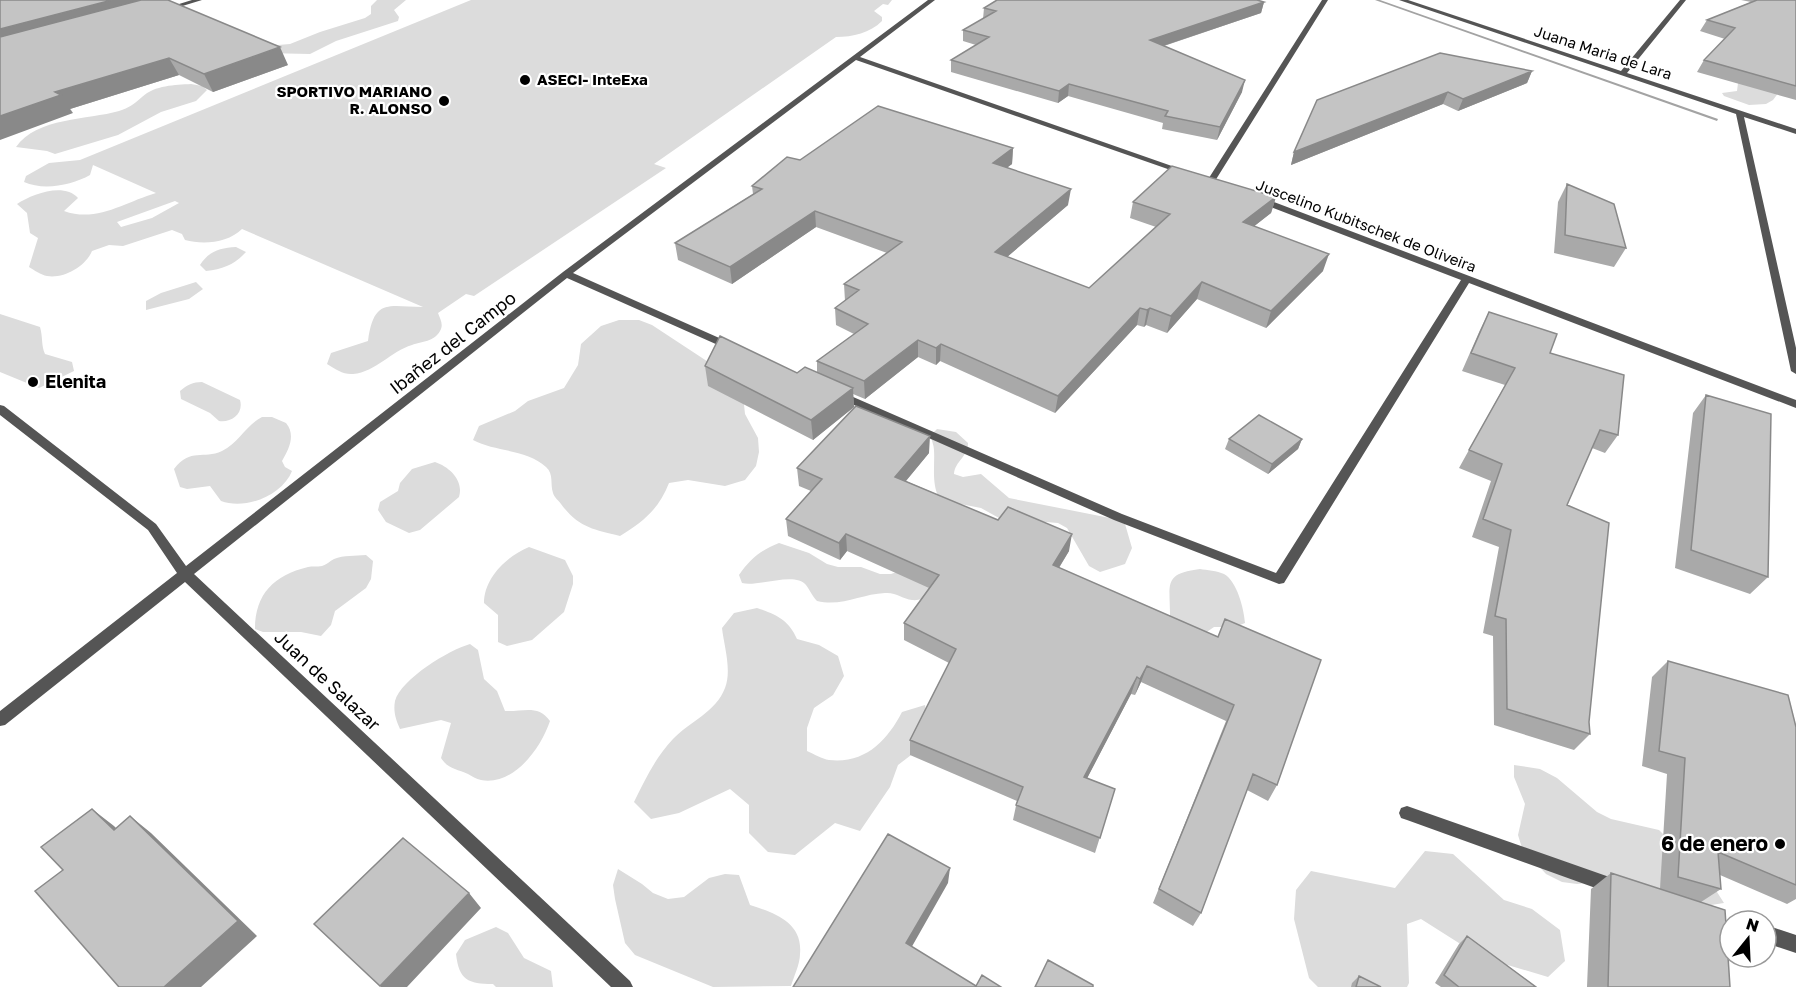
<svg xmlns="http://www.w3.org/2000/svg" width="1796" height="987" font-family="'Golos Text',sans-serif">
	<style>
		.green { fill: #dcdcdc; fill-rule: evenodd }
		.water { fill: #a3a3a3 }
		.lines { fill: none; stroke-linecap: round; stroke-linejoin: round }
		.service { fill: #555; fill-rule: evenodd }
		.minor { fill: #555; fill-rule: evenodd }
		.tertiary { fill: #555; fill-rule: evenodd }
		.wall { fill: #a9a9a9 }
		.shaded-wall { fill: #898989 }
		.building { fill: #c4c4c4; stroke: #898989; stroke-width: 1.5 }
		.poi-dot { fill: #000; stroke: #fff; stroke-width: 2 }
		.labels { text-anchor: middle; stroke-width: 4.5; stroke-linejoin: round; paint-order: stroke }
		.far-street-label { font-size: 15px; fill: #000; stroke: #fff }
		.far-poi-label { font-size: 15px; font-weight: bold; fill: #000; stroke: #fff; text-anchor: start }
		.street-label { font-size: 18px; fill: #000; stroke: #fff }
		.poi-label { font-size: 18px; font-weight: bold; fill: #000; stroke: #fff; text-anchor: start }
		.near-poi-label { font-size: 21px; font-weight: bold; fill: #000; stroke: #fff; text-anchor: end }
	</style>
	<rect width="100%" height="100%" fill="#fff"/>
	<path class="green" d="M377 0H406L394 10 399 17 398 21 336 41 310 54 263 53 262 42 278 45 290 44 320 32 365 18 371 14V6Z
		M471 0H892L888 5 883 4 874 11 882 17V21C870 33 853 37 836 37L654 164 666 168 474 296 466 294 438 313C440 319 444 324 440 331 434 342 422 341 412 345 391 351 376 372 353 374 344 375 335 369 327 364L331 353 368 341C374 297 389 307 423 307L242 229C228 243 203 245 185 240L182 234 172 230 123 246 109 245 92 251C86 266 64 279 47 276 41 275 34 270 29 267L38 238 30 233 27 213 17 204C32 194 64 182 78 198L64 211C97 223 125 202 156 193L93 165 90 175C72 185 44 191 24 182L26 176 49 163 80 160ZM175 201 179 203 152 218 121 227 117 222Z
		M1738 83 1779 92 1773 100 1766 104 1749 105 1724 96 1722 93 1737 91Z
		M191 84 202 86 207 90 196 101 161 112 118 135 55 154 47 151 16 147C37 117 88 120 119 111 129 108 134 104 142 97 155 85 175 85 191 84Z
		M236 247 246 252C234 265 223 269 206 271L200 265C209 251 220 248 236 247Z
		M196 282 203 289 189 299 146 310V301L161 293Z
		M0 314 40 327C43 337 41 345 45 354L72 362 74 371 39 388 0 372Z
		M619 320H639L652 325 725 373 743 395 745 414 758 438 759 452 756 466 745 480 725 486 688 480 669 483C659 509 643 522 620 536 593 529 579 528 561 504 559 501 554 497 553 493 550 484 554 474 546 467 527 449 495 452 473 440L479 426 515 411 528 401 564 388 578 365 581 344 601 326Z
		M202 382 240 400C244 414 231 423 219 421L210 413 181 399 180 391C187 385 193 382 202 382Z
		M262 417H272L286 423C296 435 289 449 282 461L285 467 292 471C282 496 245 510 221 501L210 486 187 489 180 487 174 469C191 447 203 460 222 451 239 443 245 426 262 417Z
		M937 429 956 432 968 443C968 457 955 461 954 474L963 477 981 474 1009 498 1115 519 1125 524 1132 548 1125 564 1100 572 1089 566 1067 528 1058 523 999 518 981 508 940 500C931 484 935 467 934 450 934 445 931 440 931 435Z
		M435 462C450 467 464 481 459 497L420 530 409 533 386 522 378 510 380 502 398 491 400 483 412 469Z
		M779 543 809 553 827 564 838 567H861L880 574H891L911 567 935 595C928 597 919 601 912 600 903 599 896 592 885 593 861 594 842 607 817 601 812 596 810 590 806 585 795 571 759 587 742 583L739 575C750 559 761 550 779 543Z
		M529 547 565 560 573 576V584L564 612 532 640 507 646 498 642V615L484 603C484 578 507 556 529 547Z
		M366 555 373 561 371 579 366 588 335 611 331 625 321 636 301 632H263L255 629C255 594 274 575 308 567 312 566 317 567 322 566 326 565 330 561 334 559 344 555 355 556 366 555Z
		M1200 569C1207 570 1217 571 1224 574 1237 581 1244 609 1245 623L1235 627H1214L1198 638 1170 616C1170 583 1163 574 1200 569Z
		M757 608C776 614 789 620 797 639L819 645 838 656 844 676 833 695 814 708 807 728V751C814 754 822 759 829 760 865 764 887 741 902 712L925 705 929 728 919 749 898 765 890 787 860 831 835 823 795 855 768 852 749 833V805L730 789 679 813 651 819 634 802C645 780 655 758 673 739 689 722 716 712 725 688 732 670 724 646 722 628L734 613Z
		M470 644 478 650 484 679 497 691 505 711C523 712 538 704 550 721 541 748 514 786 481 780 476 779 472 776 468 774 457 769 448 769 441 758L451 723 441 720 400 729C396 720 393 712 395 701 401 679 449 650 470 644Z
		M1514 765 1540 769 1557 778 1597 812 1611 819 1659 830 1710 881 1724 903 1711 905 1605 881 1577 884 1562 882 1546 874 1522 848 1518 835 1525 804 1514 777Z
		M1425 851 1453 854 1504 900 1532 909 1560 930 1565 961 1548 977 1481 957 1421 919 1407 924 1409 983 1407 987H1318L1309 978 1294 919 1296 890 1311 871 1395 888Z
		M618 869 642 884 653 893 668 899 684 897 709 878 725 874 739 875 750 905C774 913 803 922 800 954 800 964 794 976 791 986L713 987 635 955 625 943 615 899 613 885Z
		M496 927 508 933 524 958 551 971 553 987H496L493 984C468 984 459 980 456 954L465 940Z"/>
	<path class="water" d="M1375 0H1380L1718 119 1717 121Z"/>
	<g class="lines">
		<path class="service" d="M1407 806 1615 879 1621 881 1623 887 1621 893 1615 895 1407 820 1401 818 1399 813 1401 808Z
			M1766 925 1796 935V953L1766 943Z"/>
		<path class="minor" d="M928 0H935L860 57 1189 172 1182 174 856 60 573 273 735 345 736 347 735 349H727L567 278 194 574 630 981 633 987H611L185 582 5 725 0 726V711L177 573 148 530 0 415V405L4 406 156 524 186 566 563 272Z
			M1322 0H1328L1215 181 1208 183 1207 181Z
			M1399 0H1408L1621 71 1680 0H1686L1627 73 1796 129V134L1744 117 1796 348V374L1791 371 1736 114Z
			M1255 197H1261L1796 400V408L1469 283 1284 583 1279 584 1114 520 836 397 835 395 840 391 844 393 1122 514 1276 573 1461 280 1255 201Z"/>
		<path class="tertiary" d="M192 0H202L166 11 163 9Z"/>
	</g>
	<path class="wall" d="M0 0 288 65 213 92 179 75 70 109 73 113Z
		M1741 0H1796V100L1697 72 1704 60 1725 39 1700 31 1707 20 1751 2Z
		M1264 2 1261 13 1164 46 1242 92 1217 140 1162 129 1163 123 1068 96 1058 103 951 72V60L976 45 963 41V30L983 19 984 8Z
		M1532 71 1527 83 1458 111 1443 104 1291 165 1294 152 1317 100Z
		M1013 148 1012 164 1006 168 1068 205 1007 257 1089 288 1156 227 1130 218 1133 202 1276 197 1271 213 1254 226 1323 271 1266 328 1197 299 1167 333 1146 325 1144 327 1137 325 1055 413 940 361 936 365 918 357 865 399 853 394 854 407 813 440 708 386 705 366 797 373 817 372V361L854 334 836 325 835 308 845 301 844 284 887 253 816 227 732 284 678 260 675 243 753 194 752 186 800 160Z
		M1567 184 1626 248 1614 267 1554 253 1558 202Z
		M1489 312 1550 353 1618 435 1605 453 1592 448 1567 505 1590 734 1574 750 1494 725 1493 636 1483 633 1499 547 1472 537 1491 481 1459 468 1505 385 1462 371 1480 330Z
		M1706 395 1768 577 1750 594 1675 568 1693 413Z
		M1229 439H1302L1298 449 1268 474 1225 449Z
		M929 453 906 481 1069 551 1059 568 1218 637 1277 785 1268 801 1247 790 1201 913 1193 926 1153 903 1226 721 1141 682 1135 695 1131 694 1087 778 1115 789 1095 853 1013 820 1017 801 910 755V740L949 663 904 640V623L929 588 847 551 840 560 788 536 786 519 811 491 799 486 797 468Z
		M1668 661 1796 727V899L1787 904 1720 875 1721 889 1701 902 1730 987H1587L1591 889 1611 873 1660 889 1667 774 1642 766 1652 677Z
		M1467 936 1536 987H1441L1435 983 1459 944Z
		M1359 976 1381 987H1351L1352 983Z"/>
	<path class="shaded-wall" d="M112 0H150L0 50V29Z
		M1264 2 1261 13 1148 51 1150 40Z
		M280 47 288 65 213 92 204 74Z
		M169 58 179 75 70 109 73 113 0 140V116L55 92Z
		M1532 71 1527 83 1458 111 1463 99Z
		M1245 80 1242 92 1217 140 1220 127Z
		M1069 84 1068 96 1058 103 1059 91Z
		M1448 92 1443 104 1291 165 1294 152Z
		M1013 148 1012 164 992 179 993 163Z
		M1071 189 1068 205 993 269 995 252Z
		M1276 197 1271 213 1238 239 1243 222Z
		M815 211 816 227 732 284 730 267Z
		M1329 254 1323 271 1266 328 1271 311Z
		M1202 282 1197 299 1167 333 1171 316Z
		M1140 308 1137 325 1055 413 1058 396Z
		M1150 308 1146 325 1144 327 1147 310Z
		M918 340V357L865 399 864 381Z
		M941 344 940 361 936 365V348Z
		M853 388 854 407 813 440 811 420Z
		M930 436 929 453 895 494V477Z
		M1302 439 1298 449 1268 474 1272 464Z
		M846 534 847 551 840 560 839 543Z
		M1072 534 1069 551 1050 582 1053 565Z
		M1147 666 1141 682 1135 695 1140 679Z
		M1137 677 1131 694 1080 792 1084 777Z
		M92 809 114 826 135 847 114 830Z
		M130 816 151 833 257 936 201 987H164Z
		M950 868 948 883 906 957V943Z
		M469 893 481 908 407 987H381L380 986Z"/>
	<path class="building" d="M0 0H112L0 29Z
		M141 0H168L280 47 204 74 169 58 55 92 61 95 0 116V37Z
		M997 0H1257L1264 2 1150 40 1245 80 1220 127 1165 116 1168 111 1069 84 1059 91 951 60 989 37 963 30 996 11 984 8Z
		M1757 0H1796V86L1704 60 1735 28 1707 20Z
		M1440 53 1532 71 1463 99 1448 92 1294 152 1317 100Z
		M878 106 1013 148 993 163 1071 189 995 252 1089 288 1170 214 1133 202 1172 166 1276 197 1243 222 1329 254 1271 311 1202 282 1171 316 1150 308 1147 310 1140 308 1058 396 941 344 936 348 918 340 864 381 817 361 868 324 835 308 859 290 844 284 902 242 815 211 730 267 675 243 762 189 752 186 787 157 800 160Z
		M1567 184 1614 204 1626 248 1565 235Z
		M1489 312 1557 334 1550 353 1624 375 1618 435 1600 430 1567 505 1609 523 1589 722 1590 734 1507 709 1506 619 1495 616 1511 530 1483 519 1502 464 1469 450 1515 368 1471 353Z
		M720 336 797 373 805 367 853 388 811 420 705 366Z
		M1706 395 1771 414 1768 577 1691 550Z
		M856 406 930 436 895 477 998 520 1008 507 1072 534 1053 565 1218 637 1225 619 1321 660 1277 785 1253 774 1201 913 1159 889 1234 705 1147 666 1140 679 1137 677 1084 777 1115 789 1100 838 1016 805 1023 787 910 740 956 649 904 623 939 575 846 534 839 543 786 519 822 479 797 468Z
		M1259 415 1302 439 1272 464 1229 439Z
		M1668 661 1788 695 1796 727V885L1718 852 1721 889 1678 877 1685 758 1659 751Z
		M92 809 114 830 130 816 238 921 164 987H119L35 891 63 870 41 847Z
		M888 834 950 868 906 943 976 986 982 975 1001 987H793Z
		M403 838 469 893 380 986 314 924Z
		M1611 873 1725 910 1730 987H1608Z
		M1467 936 1536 987H1459L1444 975Z
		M1048 960 1093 985V987H1035Z
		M1359 976 1381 987H1356Z"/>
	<g class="poi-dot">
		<circle cx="525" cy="80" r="6"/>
		<circle cx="444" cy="101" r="6"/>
		<circle cx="33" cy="382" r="6"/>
		<circle cx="1780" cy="844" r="6"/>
	</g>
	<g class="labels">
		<g class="far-street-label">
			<text transform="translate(1603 53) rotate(18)" y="5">Juana Maria de Lara</text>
			<text transform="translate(1366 226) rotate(21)" y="5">Juscelino Kubitschek de Oliveira</text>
		</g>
		<g class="far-poi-label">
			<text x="537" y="85">ASECI- InteExa</text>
			<text x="432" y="97" text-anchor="end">SPORTIVO MARIANO<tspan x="432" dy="17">R. ALONSO</tspan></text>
		</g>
		<g class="street-label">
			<text transform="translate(453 343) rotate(-38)" y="6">Ibañez del Campo</text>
			<text transform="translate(327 681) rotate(43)" y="6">Juan de Salazar</text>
		</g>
		<g class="poi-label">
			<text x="45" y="388">Elenita</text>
		</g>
		<g class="near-poi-label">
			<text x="1768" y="851">6 de enero</text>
		</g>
	</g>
	<g transform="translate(1748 939) rotate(18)"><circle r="28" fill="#ffffff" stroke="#999999" stroke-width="1.5"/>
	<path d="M0-4.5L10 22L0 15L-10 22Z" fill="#000000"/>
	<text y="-9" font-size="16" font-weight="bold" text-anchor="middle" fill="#000000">N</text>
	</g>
</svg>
